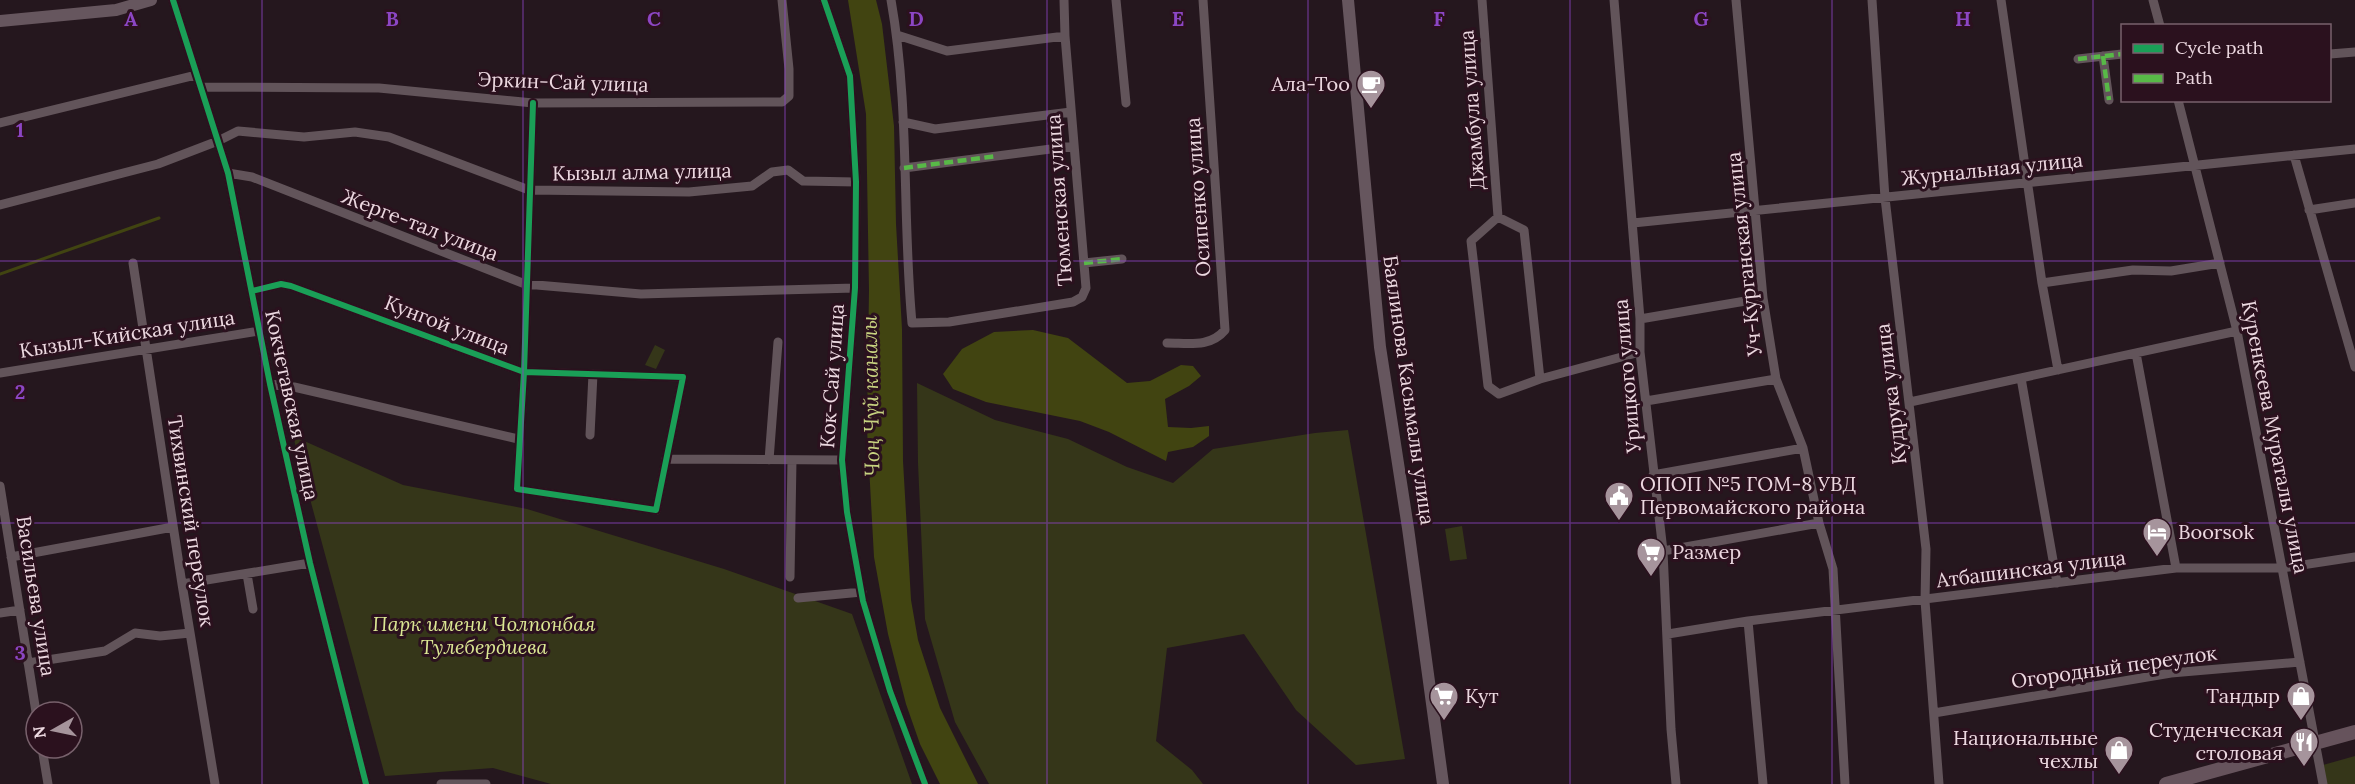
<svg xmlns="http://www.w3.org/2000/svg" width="2355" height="784" font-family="Lora,serif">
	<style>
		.green { fill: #353619 }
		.water { fill: #414411 }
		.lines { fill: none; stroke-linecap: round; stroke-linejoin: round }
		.stream { stroke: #414411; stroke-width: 3 }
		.street { stroke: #62545a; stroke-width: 9 }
		.secondary { stroke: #66565e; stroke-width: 12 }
		.primary { stroke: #66535c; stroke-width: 14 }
		.quiet { stroke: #58b947; stroke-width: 4.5; stroke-dasharray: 9 4.5; stroke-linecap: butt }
		.cycleway-casing { stroke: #2b111e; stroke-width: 10 }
		.cycleway { stroke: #1a9f57; stroke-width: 6 }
		.grid { fill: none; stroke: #8c46c4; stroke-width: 1.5; stroke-opacity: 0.55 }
		.labels { text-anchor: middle; stroke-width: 6; stroke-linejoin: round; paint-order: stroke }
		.street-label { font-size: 20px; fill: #ecd8e0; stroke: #2b111e }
		.poi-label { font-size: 20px; fill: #ecd8e0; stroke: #2b111e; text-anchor: end }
		.park-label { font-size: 20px; font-style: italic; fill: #dbe793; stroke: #2b111e }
		.water-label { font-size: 21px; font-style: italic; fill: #c8d380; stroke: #2b111e }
		.grid-label { font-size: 20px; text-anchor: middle; font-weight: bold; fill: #8c46c4; stroke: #2b111e; stroke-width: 6; stroke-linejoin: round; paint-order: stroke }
	</style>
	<rect width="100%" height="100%" fill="#25171e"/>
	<path class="green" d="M655 345 665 350 656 369 645 365Z
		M917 383 995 420 1068 439 1127 467 1173 483 1213 449 1315 433 1348 430 1405 759 1356 765 1296 710 1244 634 1167 648 1156 741 1192 770 1203 784H989L955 722 925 619 918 463Z
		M293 436 403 485 527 509 724 569 852 614 912 784H551L493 768 385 776Z
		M1462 526 1467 559 1450 561 1445 529Z
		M2355 756V784H2327L2323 765Z"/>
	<path class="water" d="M848 0H876L882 24 894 126 896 224 902 329 903 461 911 600 918 640 940 708 978 784H940L920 744 906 704 888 634 874 557 867 429 869 290 866 114Z
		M1033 330 1068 338 1127 383 1150 381 1181 365 1193 366 1201 376 1189 386 1165 399 1168 427 1191 428 1209 426V436L1193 447 1168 452 1166 461 1109 432 1080 421 986 402 953 389 943 374 962 349 994 332Z"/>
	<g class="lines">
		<path class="stream" d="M0 274 159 218"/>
		<path class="street" d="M173 0 228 173 270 384 310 563 366 784
			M824 0 850 76 856 182 855 288 842 460 847 512 863 601 890 691 925 784
			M891 0C910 107 902 216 912 323L949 322 1073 302 1082 297 1086 288 1065 36 1064 0
			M1116 0 1126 103
			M1482 0 1498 217
			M1614 0 1640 319V352L1663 551 1671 729 1676 784
			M1736 0 1763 298 1776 379 1803 448 1819 523 1833 569 1845 784
			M1872 0 1885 198 1926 549 1925 601 1939 784
			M2001 0 2042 283 2058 370
			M2153 0 2160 26
			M897 35 947 51 1065 36
			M2330 54 2355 52
			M2103 56 2109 100
			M2078 59 2122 54
			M201 87 379 88 533 103 782 102 789 96V69L782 0
			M2178 100 2237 331 2323 784
			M903 122 935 129 1071 112
			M0 123 196 75
			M2294 155 2355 367
			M904 168 1074 146
			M228 173 252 177 525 284 641 294 855 288
			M0 205 158 164 218 141 238 131 304 137 355 132 389 137 529 190 689 192 752 186 772 172 788 170 803 181 856 182
			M2309 210 2355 203
			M1498 217 1524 230 1540 379 1499 394 1488 386 1471 241Z
			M1633 223 2355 149
			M133 263 182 584 215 784
			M1084 263 1122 259
			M2042 283 2133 270 2171 271 2220 263
			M252 291 281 284 291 286 524 372 683 377 656 510 517 489 524 372 533 103
			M1640 319 1763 298
			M1167 343C1188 343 1210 348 1225 330L1203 0
			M2136 353 2176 568
			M0 373 259 331
			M2021 378 2057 583
			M1540 379 1640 352
			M270 384 294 387 518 439
			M1646 401 1776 379
			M1910 402 2237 331
			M590 435 593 374
			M666 459 842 460
			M769 460 778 342
			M1653 475 1803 448
			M0 486 36 712
			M1663 551 1819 523
			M11 557 173 527
			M247 574 253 609
			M790 577 792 460
			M182 584 310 563
			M798 598 862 592
			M0 613 20 610
			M1748 621 1763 784
			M1668 634 1748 621 2176 568H2283L2355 557
			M28 663 105 651 135 633 160 636 190 633
			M1934 713 2171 673 2300 662
			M42 748 48 784
			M441 784H486"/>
		<path class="secondary" d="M1348 0 1380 347 1408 528 1443 784
			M0 21 116 10 151 0"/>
		<path class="primary" d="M2166 784 2355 732"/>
		<path class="quiet" d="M2103 56 2109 100
			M2078 59 2122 54
			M904 168 997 156
			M1084 263 1122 259"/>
		<g class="cycleway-casing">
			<path id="cycleway" d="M173 0 228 173 270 384 310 563 366 784
				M824 0 850 76 856 182 855 288 842 460 847 512 863 601 890 691 925 784
				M252 291 281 284 291 286 524 372 683 377 656 510 517 489 524 372 533 103"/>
		</g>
		<use href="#cycleway" class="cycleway"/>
	</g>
	<path class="grid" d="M262 0V784M523 0V784M785 0V784M1047 0V784M1308 0V784M1570 0V784M1832 0V784M2093 0V784M0 261H2355M0 523H2355"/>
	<defs>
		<g id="cafe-pin" transform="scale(1.5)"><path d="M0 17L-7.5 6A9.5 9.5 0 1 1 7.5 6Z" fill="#a6949c" stroke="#2b111e"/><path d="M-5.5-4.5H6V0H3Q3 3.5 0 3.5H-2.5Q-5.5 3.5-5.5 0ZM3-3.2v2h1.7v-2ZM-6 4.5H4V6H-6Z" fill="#fff"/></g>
		<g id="civic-pin" transform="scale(1.5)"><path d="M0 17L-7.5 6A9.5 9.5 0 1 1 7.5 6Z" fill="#a6949c" stroke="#2b111e"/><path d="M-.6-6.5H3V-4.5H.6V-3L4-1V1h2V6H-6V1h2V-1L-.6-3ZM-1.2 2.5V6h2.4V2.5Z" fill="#fff"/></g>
		<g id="hotel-pin" transform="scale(1.5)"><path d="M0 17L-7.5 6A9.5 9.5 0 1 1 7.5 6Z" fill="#a6949c" stroke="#2b111e"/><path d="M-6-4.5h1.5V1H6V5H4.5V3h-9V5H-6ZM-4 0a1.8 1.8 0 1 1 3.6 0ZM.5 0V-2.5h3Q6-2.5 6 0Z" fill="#fff"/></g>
		<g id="supermarket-pin" transform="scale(1.5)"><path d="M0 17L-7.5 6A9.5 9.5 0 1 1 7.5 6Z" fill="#a6949c" stroke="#2b111e"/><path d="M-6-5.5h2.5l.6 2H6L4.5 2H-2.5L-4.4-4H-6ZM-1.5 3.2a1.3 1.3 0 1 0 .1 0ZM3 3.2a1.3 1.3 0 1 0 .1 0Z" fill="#fff"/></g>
		<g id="shop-pin" transform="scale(1.5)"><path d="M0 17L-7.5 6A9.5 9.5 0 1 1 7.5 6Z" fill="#a6949c" stroke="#2b111e"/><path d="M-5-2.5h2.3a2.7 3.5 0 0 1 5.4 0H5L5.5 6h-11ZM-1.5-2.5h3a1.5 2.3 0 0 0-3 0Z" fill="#fff"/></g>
		<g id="restaurant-pin" transform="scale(1.5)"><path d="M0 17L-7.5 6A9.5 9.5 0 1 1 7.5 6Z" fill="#a6949c" stroke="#2b111e"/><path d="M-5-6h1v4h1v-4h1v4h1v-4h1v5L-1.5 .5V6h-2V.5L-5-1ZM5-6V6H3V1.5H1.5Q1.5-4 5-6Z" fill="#fff"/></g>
	</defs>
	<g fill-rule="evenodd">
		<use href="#cafe-pin" x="1371" y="84"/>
		<use href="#civic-pin" x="1619" y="496"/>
		<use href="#hotel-pin" x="2157" y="532"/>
		<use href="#supermarket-pin" x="1651" y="552"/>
		<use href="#supermarket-pin" x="1444" y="696"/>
		<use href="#shop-pin" x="2301" y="696"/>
		<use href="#restaurant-pin" x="2304" y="742"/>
		<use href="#shop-pin" x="2119" y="750"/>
	</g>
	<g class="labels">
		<g class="street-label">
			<text transform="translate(563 82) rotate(2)" y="7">Эркин-Сай улица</text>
			<text transform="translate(1472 110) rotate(-94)" y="7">Джамбула улица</text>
			<text transform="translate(1992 169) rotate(-6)" y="7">Журнальная улица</text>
			<text transform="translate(642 172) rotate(-1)" y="7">Кызыл алма улица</text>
			<text transform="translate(1198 197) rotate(-94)" y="7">Осипенко улица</text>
			<text transform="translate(1059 200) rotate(-94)" y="7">Тюменская улица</text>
			<text transform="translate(420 225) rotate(21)" y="7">Жерге-тал улица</text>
			<text transform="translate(1744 254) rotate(-96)" y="7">Уч-Курганская улица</text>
			<text transform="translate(447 325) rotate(21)" y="7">Кунгой улица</text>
			<text transform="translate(127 334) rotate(-9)" y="7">Кызыл-Кийская улица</text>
			<text transform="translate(832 376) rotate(-86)" y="7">Кок-Сай улица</text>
			<text transform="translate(1627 376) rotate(-95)" y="7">Урицкого улица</text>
			<text transform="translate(1409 390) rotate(82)" y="7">Баялинова Касымалы улица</text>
			<text transform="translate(1891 394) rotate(-97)" y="7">Кудрука улица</text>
			<text transform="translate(292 405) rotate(78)" y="7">Кокчетавская улица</text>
			<text transform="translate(2275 437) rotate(79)" y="7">Куренкеева Мураталы улица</text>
			<text transform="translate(191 521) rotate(81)" y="7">Тихвинский переулок</text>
			<text transform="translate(2031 569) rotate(-7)" y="7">Атбашинская улица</text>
			<text transform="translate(36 596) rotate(81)" y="7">Васильева улица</text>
			<text transform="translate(2114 667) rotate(-8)" y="7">Огородный переулок</text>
		</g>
		<g class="poi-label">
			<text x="1350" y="91">Ала-Тоо</text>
			<text x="1640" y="491" text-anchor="start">ОПОП №5 ГОМ-8 УВД<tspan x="1640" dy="23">Первомайского района</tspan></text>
			<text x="2178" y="539" text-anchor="start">Boorsok</text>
			<text x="1672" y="559" text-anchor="start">Размер</text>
			<text x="1465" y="703" text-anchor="start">Кут</text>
			<text x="2280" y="703">Тандыр</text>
			<text x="2283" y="737">Студенческая<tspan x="2283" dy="23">столовая</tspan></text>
			<text x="2098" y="745">Национальные<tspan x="2098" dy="23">чехлы</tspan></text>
		</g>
		<g class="park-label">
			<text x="484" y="631">Парк имени Чолпонбая<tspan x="484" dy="23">Тулебердиева</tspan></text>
		</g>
		<g class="water-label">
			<text transform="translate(871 396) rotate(-91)" y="7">Чоң Чүй каналы</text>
		</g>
	</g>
	<g class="grid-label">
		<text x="131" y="26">A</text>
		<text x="392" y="26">B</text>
		<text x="654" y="26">C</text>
		<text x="916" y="26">D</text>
		<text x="1178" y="26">E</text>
		<text x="1439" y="26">F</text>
		<text x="1701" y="26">G</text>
		<text x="1963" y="26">H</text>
		<text x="20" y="137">1</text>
		<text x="20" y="399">2</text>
		<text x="20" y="660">3</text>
	</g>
	<rect x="2121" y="24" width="210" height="78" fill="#2b111e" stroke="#78616c" stroke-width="1.5"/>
	<rect x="2133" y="44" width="30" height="9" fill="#1a9f57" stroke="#78616c" stroke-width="1.5"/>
	<text x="2175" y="54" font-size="18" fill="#ecd8e0">Cycle path</text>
	<rect x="2133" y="74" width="30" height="9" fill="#58b947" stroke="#78616c" stroke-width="1.5"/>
	<text x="2175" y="84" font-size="18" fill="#ecd8e0">Path</text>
	<g transform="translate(54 730) rotate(261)"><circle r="28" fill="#2b111e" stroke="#78616c" stroke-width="1.5"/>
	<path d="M0-4.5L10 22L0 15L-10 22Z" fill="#a6949c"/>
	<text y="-9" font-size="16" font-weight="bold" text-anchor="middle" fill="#ecd8e0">N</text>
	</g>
</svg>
